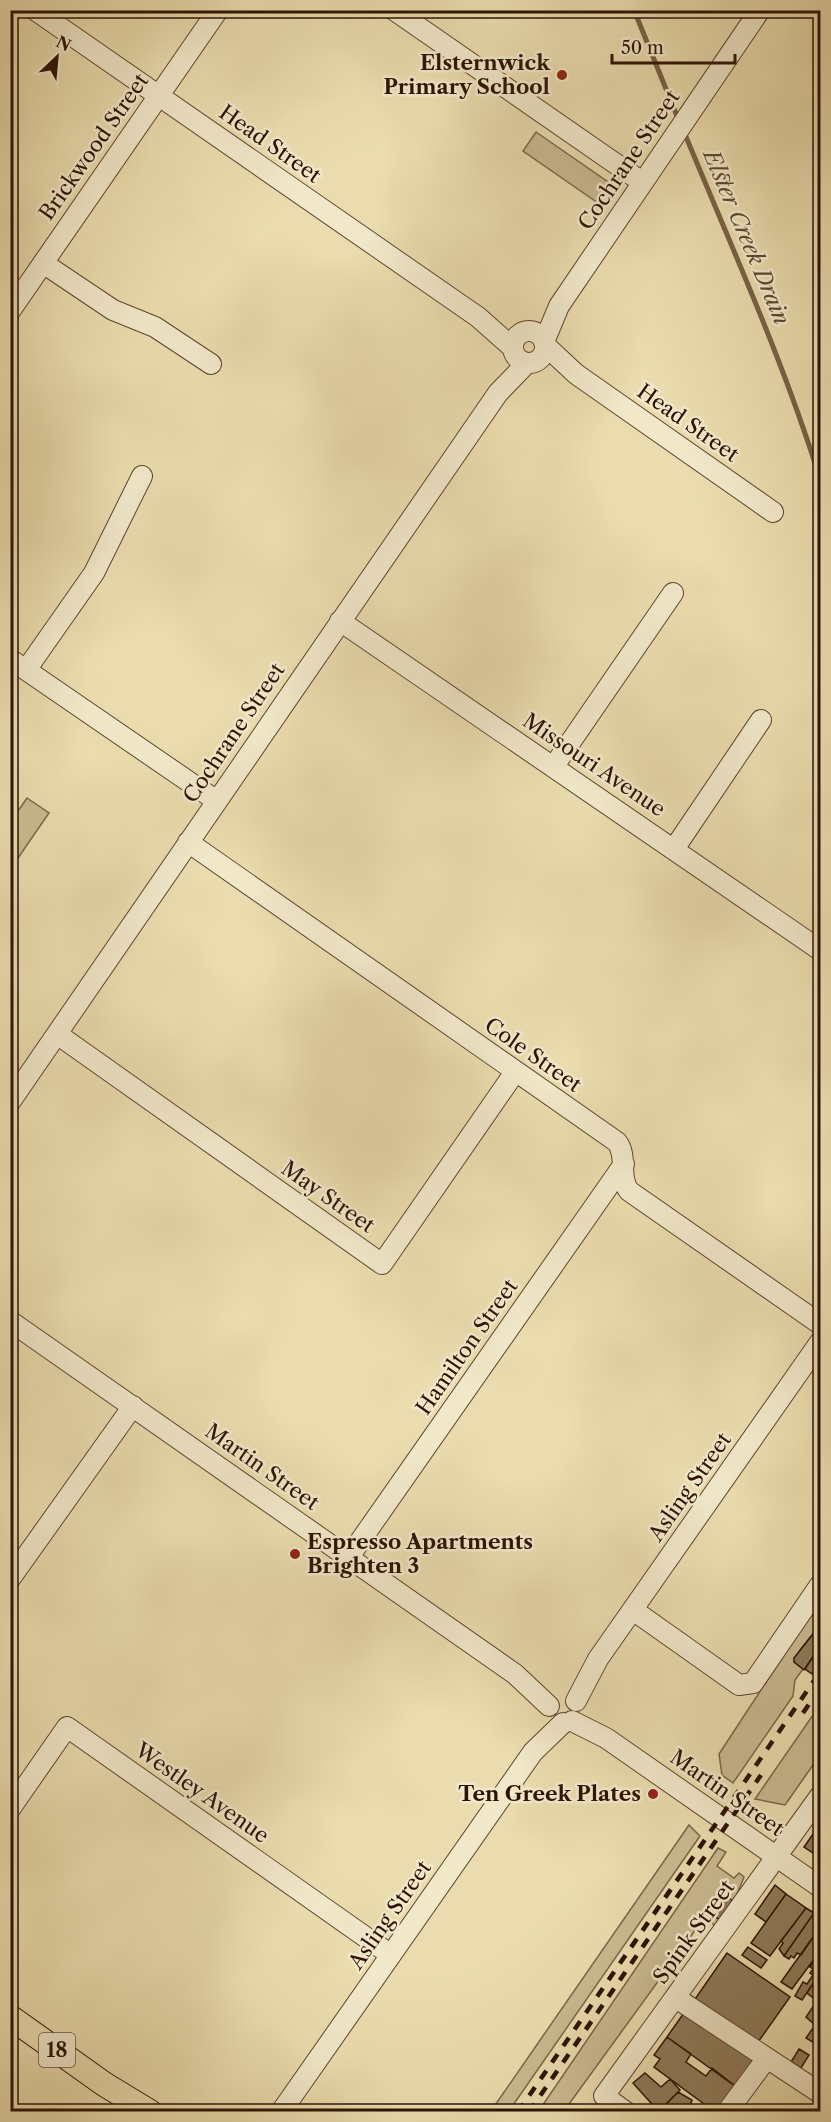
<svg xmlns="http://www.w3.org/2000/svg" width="831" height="2122" font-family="'Libre Caslon Text',serif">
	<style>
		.green { fill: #caba91; stroke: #7c664a; stroke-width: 1.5 }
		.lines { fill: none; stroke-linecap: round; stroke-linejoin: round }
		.stream { stroke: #786347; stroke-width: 5 }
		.building { fill: #8f7c5c; stroke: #2d1304; stroke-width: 1.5 }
		.minor-casing { stroke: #5c452e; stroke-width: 22 }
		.major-casing { stroke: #2d1304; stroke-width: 26 }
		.minor { stroke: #f1e8ca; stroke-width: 20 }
		.major { stroke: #eadcae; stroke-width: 24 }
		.rail { stroke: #2d1304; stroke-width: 4.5; stroke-dasharray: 10 10; stroke-linecap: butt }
		.poi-dot { fill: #8f2418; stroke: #f1e8ca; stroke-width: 2 }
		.labels { text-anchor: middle; stroke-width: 5; stroke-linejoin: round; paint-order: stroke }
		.shield { fill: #f1e8ca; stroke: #68533f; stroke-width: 1.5 }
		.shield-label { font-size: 20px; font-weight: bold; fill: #2d1304 }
		.poi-label { font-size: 21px; font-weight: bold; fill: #2d1304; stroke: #f1e8ca; text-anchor: end }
		.street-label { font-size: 21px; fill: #2d1304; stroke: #f1e8ca }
		.water-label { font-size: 22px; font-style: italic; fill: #5f4831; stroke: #f1e8ca }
	</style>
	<rect width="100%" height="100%" fill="#eadcae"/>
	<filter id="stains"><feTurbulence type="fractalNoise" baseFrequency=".00333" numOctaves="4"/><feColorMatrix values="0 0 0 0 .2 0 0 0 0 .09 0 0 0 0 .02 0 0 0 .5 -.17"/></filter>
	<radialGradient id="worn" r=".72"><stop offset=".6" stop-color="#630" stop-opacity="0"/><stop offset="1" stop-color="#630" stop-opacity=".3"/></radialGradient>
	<path class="green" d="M536 132 611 184 598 203 523 151Z
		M27 798 49 813 16 861 11 858V821Z
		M820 1600V1625L800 1650 802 1652 794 1662 803 1669 795 1680 793 1696 733 1783 722 1775 719 1754Z
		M820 1709V1755L785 1805 755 1799 815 1712Z
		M689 1825 700 1836 509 2111H491Z
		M718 1848 726 1852 717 1866 734 1878 739 1873 744 1877 734 1902 724 1895 710 1913 720 1920 716 1926 704 1918 564 2111 538 2112Z"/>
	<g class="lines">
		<path class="stream" d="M634 10 679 121
			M684 132C732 248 783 360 820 479"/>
	</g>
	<path class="building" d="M820 1625V1646L804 1670 794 1662V1658Z
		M820 1646V1661L812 1674 805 1669Z
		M820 1824V1849L816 1855 804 1847Z
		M775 1885 786 1894 766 1922 755 1914Z
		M724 1894 734 1902 720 1920 710 1913Z
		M786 1894 806 1908 770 1956 751 1943Z
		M806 1908 814 1913 784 1956 779 1949 783 1943 781 1941Z
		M814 1913 820 1918V1927L801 1955 797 1953 794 1958 791 1956 789 1959 784 1956Z
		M820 1927V1951L792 1989 781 1982Z
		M748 1947 767 1960 761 1968 742 1955Z
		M820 1951V1973L802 2000 795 1996 803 1982 807 1984 813 1975 810 1973 813 1969 810 1967Z
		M727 1953 790 1997 756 2045 693 2002Z
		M820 1973V1996L817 2001 807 1993Z
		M820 1996V2018L815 2025 806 2017Z
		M686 2010 761 2060 739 2089 667 2037Z
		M820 2018V2038L816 2044 806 2038Z
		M667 2037 691 2054 686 2062 706 2076 712 2068 739 2089 722 2112H715L654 2067 660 2059 654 2055Z
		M799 2049 809 2055 801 2068 791 2062Z
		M645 2073 661 2087 670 2079 680 2090 659 2112 633 2083Z
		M678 2092 692 2100 690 2107 699 2112H668L663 2107Z"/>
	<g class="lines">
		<g class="minor-casing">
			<path id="minor" d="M35 10 478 317 513 348
				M394 10 642 182
				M43 263 113 310 155 327 211 364
				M10 311 218 10
				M513 347a16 16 0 1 1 32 0a16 16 0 1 1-32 0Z
				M544 342 559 306 760 10
				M545 345 576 374 773 512
				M340 621 820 950
				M10 659 217 801
				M26 670 94 573 142 476
				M554 766 673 593
				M188 842 617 1142C628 1156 618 1177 629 1191L820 1324
				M674 849 761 720
				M57 1034 382 1264 515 1072
				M10 1102 498 393 527 363
				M10 1321 515 1674 549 1706
				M349 1557 624 1164
				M10 1579 133 1406
				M633 1610 739 1685 753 1683 820 1585
				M576 1701 598 1659 820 1342
				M572 1721 606 1738 820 1887
				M10 1809 67 1727 391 1955
				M676 1998 820 2093
				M281 2112 533 1752 563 1723
				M626 2112 604 2096 820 1796
				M727 2112 767 2058"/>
		</g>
		<g class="major-casing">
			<path id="major" d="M10 2017 104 2084 150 2112"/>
		</g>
		<use href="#minor" class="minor"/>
		<use href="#major" class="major"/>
		<path class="rail" d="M803 1713 820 1688
			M518 2112 820 1672
			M529 2112 761 1775"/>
	</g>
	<g class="poi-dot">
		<circle cx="562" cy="75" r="6"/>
		<circle cx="295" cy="1554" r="6"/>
		<circle cx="653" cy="1794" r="6"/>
	</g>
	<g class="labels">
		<rect class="shield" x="39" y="2033" width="36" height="34" rx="4.5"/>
		<g class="shield-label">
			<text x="57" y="2057">18</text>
		</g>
		<g class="poi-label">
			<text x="550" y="70">Elsternwick<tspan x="550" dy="24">Primary School</tspan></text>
			<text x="307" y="1549" text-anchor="start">Espresso Apartments<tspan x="307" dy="24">Brighten 3</tspan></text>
			<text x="641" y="1801">Ten Greek Plates</text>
		</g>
		<g class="street-label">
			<text transform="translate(270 144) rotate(35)" y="7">Head Street</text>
			<text transform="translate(94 147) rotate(-55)" y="7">Brickwood Street</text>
			<text transform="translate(629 160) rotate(-56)" y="7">Cochrane Street</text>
			<text transform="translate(688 423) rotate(35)" y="7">Head Street</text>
			<text transform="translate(234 733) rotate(-56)" y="7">Cochrane Street</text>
			<text transform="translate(594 765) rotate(34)" y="7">Missouri Avenue</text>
			<text transform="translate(533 1055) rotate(35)" y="7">Cole Street</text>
			<text transform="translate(328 1197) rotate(35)" y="7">May Street</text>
			<text transform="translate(467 1347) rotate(-55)" y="7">Hamilton Street</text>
			<text transform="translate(262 1467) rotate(35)" y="7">Martin Street</text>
			<text transform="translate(690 1487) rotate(-55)" y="7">Asling Street</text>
			<text transform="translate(202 1793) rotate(35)" y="7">Westley Avenue</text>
			<text transform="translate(727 1793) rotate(35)" y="7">Martin Street</text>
			<text transform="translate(390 1915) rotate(-55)" y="7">Asling Street</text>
			<text transform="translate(694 1932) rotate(-54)" y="7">Spink Street</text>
		</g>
		<g class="water-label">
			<text transform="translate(747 237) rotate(67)" y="8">Elster Creek Drain</text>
		</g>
	</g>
	<rect width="831" height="2122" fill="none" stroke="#eadcae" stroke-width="36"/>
	<rect x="12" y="12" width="807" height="2098" fill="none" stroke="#2d1304" stroke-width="3"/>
	<rect x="18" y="18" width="795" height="2086" fill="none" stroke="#2d1304" stroke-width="1.5"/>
	<g transform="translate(57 57) rotate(26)" stroke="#f1e8ca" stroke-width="4.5" paint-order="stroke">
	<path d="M0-4.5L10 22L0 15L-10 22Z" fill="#2d1304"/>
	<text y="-9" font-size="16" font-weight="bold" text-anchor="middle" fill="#2d1304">N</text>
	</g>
	<path d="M612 54v9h123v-9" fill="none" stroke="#2d1304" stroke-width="3"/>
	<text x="621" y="54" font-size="18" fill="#2d1304" stroke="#f1e8ca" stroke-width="4.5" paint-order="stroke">50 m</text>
	<rect width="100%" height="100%" filter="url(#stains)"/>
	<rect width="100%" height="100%" fill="url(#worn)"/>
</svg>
